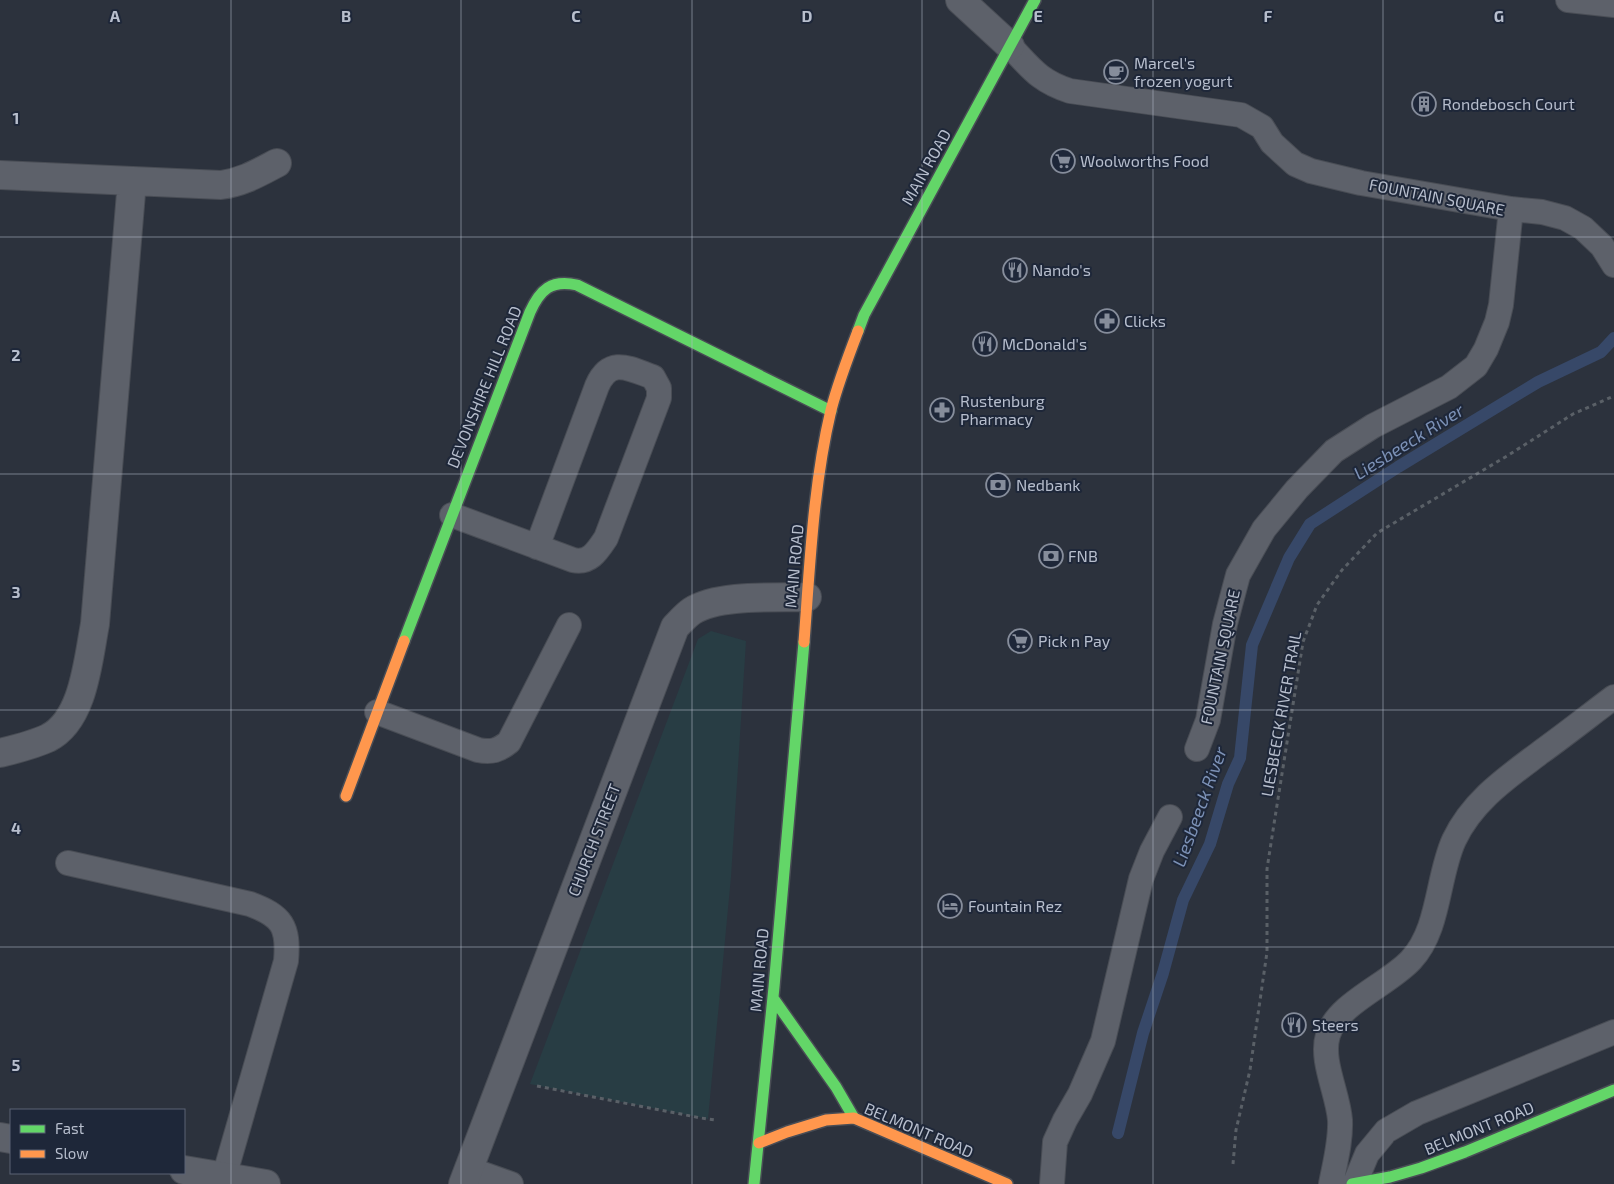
<svg xmlns="http://www.w3.org/2000/svg" width="1614" height="1184" font-family="'Exo 2',sans-serif">
	<style>
		.green { fill: #283d44 }
		.lines { fill: none; stroke-linecap: round; stroke-linejoin: round }
		.stream { stroke: #374868; stroke-width: 12 }
		.lane-casing { stroke: #494d55; stroke-width: 26 }
		.street-casing { stroke: #494d55; stroke-width: 30 }
		.fast-casing { stroke: #494d55; stroke-width: 14 }
		.slow-casing { stroke: #494d55; stroke-width: 14 }
		.path { stroke: #5a6067; stroke-width: 3; stroke-dasharray: 4 4; stroke-linecap: butt }
		.lane { stroke: #5d616a; stroke-width: 24 }
		.street { stroke: #5d616a; stroke-width: 28 }
		.fast { stroke: #63d668; stroke-width: 11 }
		.slow { stroke: #ff974d; stroke-width: 11 }
		.grid { fill: none; stroke: #b7becd; stroke-width: 1; stroke-opacity: 0.55 }
		.labels { text-anchor: middle; stroke-width: 4; stroke-linejoin: round; paint-order: stroke }
		.poi-label { font-size: 16px; fill: #b7becd; stroke: #1e2739; text-anchor: start }
		.street-label { font-size: 16px; fill: #b7becd; stroke: #1e2739 }
		.water-label { font-size: 18px; font-style: italic; fill: #7c91b6; stroke: #1e2739 }
		.grid-label { font-size: 16px; text-anchor: middle; font-weight: bold; fill: #b7becd; stroke: #1e2739; stroke-width: 4; stroke-linejoin: round; paint-order: stroke }
	</style>
	<rect width="100%" height="100%" fill="#2c323d"/>
	<path class="green" d="M711 631 746 641 731 877 708 1119 530 1084 698 639Z"/>
	<g class="lines">
		<path class="stream" d="M1118 1133 1143 1033 1163 973 1183 900 1210 844 1228 784 1240 758 1252 645 1289 558 1310 524 1398 467 1538 382 1601 352 1614 338"/>
		<g class="lane-casing">
			<path id="lane" d="M1568 0 1614 5
				M1010 46C1031 68 1039 81 1070 91L1241 115 1262 127 1272 143 1295 164 1311 171 1361 183 1511 209 1542 212 1565 218 1583 228 1602 246 1614 265
				M452 515 573 560C590 564 598 550 606 538L659 398V388L653 377C630 369 610 356 597 386L537 547
				M377 712 478 750C492 753 499 750 509 742L569 625
				M1197 749 1208 720 1225 624 1238 575 1264 529 1297 489 1334 451 1373 426 1449 387 1476 366 1486 349 1497 322 1501 305 1511 209
				M68 863 250 904C282 916 289 926 286 961L224 1177
				M469 1169 511 1184
				M1355 1183 1367 1154 1386 1131 1417 1113 1614 1032
				M1052 1184 1055 1142 1065 1120 1080 1094 1103 1041 1141 879 1152 851 1170 817
				M1331 1184C1335 1163 1341 1141 1340 1120 1338 1093 1320 1060 1328 1035 1337 1004 1389 984 1411 960 1440 929 1437 877 1454 840 1473 800 1508 777 1541 752 1566 734 1590 715 1614 697"/>
		</g>
		<g class="street-casing">
			<path id="street" d="M960 0 1010 46
				M0 175 221 185C243 182 258 173 277 163
				M0 753C16 749 33 745 48 738 84 720 88 660 95 624L132 181
				M0 1137 11 1139
				M184 1170 266 1184
				M463 1184 675 627C680 622 686 615 692 611 718 594 776 598 807 597"/>
		</g>
		<g class="fast-casing">
			<path id="fast" d="M858 331 864 315 1035 0
				M404 641 530 312C540 290 551 279 577 285L831 411
				M773 998 836 1087 854 1118
				M754 1184 774 987 804 642
				M1352 1184 1390 1177 1421 1168 1465 1152 1614 1090"/>
		</g>
		<g class="slow-casing">
			<path id="slow" d="M804 642C810 564 813 486 831 410 838 383 848 357 858 331
				M346 796 404 641
				M759 1143 787 1132 826 1120 854 1118 1007 1184"/>
		</g>
		<path class="path" d="M537 1086 701 1118 716 1120
			M1233 1164 1236 1130 1250 1070 1267 952V869L1274 824 1303 642 1317 605 1342 570 1377 533 1507 456 1573 414 1614 396"/>
		<use href="#lane" class="lane"/>
		<use href="#street" class="street"/>
		<use href="#fast" class="fast"/>
		<use href="#slow" class="slow"/>
	</g>
	<path class="grid" d="M231 0V1184M461 0V1184M692 0V1184M922 0V1184M1153 0V1184M1383 0V1184M0 237H1614M0 474H1614M0 710H1614M0 947H1614"/>
	<defs>
		<g id="cafe-ring" transform="scale(1.25)"><circle r="9.5" fill="#1e2739" stroke="#868d9b" stroke-width="1.5"/><path d="M-5.5-4.5H6V0H3Q3 3.5 0 3.5H-2.5Q-5.5 3.5-5.5 0ZM3-3.2v2h1.7v-2ZM-6 4.5H4V6H-6Z" fill="#868d9b"/></g>
		<g id="building-ring" transform="scale(1.25)"><circle r="9.5" fill="#1e2739" stroke="#868d9b" stroke-width="1.5"/><path d="M-4-6H4V6H1V3H-1V6H-4ZM-2.5-4.3h1.7v1.8h-1.7ZM.8-4.3h1.7v1.8H.8ZM-2.5-1h1.7V.8h-1.7ZM.8-1h1.7V.8H.8Z" fill="#868d9b"/></g>
		<g id="supermarket-ring" transform="scale(1.25)"><circle r="9.5" fill="#1e2739" stroke="#868d9b" stroke-width="1.5"/><path d="M-6-5.5h2.5l.6 2H6L4.5 2H-2.5L-4.4-4H-6ZM-1.5 3.2a1.3 1.3 0 1 0 .1 0ZM3 3.2a1.3 1.3 0 1 0 .1 0Z" fill="#868d9b"/></g>
		<g id="restaurant-ring" transform="scale(1.25)"><circle r="9.5" fill="#1e2739" stroke="#868d9b" stroke-width="1.5"/><path d="M-5-6h1v4h1v-4h1v4h1v-4h1v5L-1.5 .5V6h-2V.5L-5-1ZM5-6V6H3V1.5H1.5Q1.5-4 5-6Z" fill="#868d9b"/></g>
		<g id="pharmacy-ring" transform="scale(1.25)"><circle r="9.5" fill="#1e2739" stroke="#868d9b" stroke-width="1.5"/><path d="M-2-6h4v4h4v4h-4v4h-4v-4h-4v-4h4Z" fill="#868d9b"/></g>
		<g id="bank-ring" transform="scale(1.25)"><circle r="9.5" fill="#1e2739" stroke="#868d9b" stroke-width="1.5"/><path d="M-6-4H6V4H-6ZM0-2.3a2.3 2.3 0 1 0 0 4.6a2.3 2.3 0 1 0 0-4.6Z" fill="#868d9b"/></g>
		<g id="hotel-ring" transform="scale(1.25)"><circle r="9.5" fill="#1e2739" stroke="#868d9b" stroke-width="1.5"/><path d="M-6-4.5h1.5V1H6V5H4.5V3h-9V5H-6ZM-4 0a1.8 1.8 0 1 1 3.6 0ZM.5 0V-2.5h3Q6-2.5 6 0Z" fill="#868d9b"/></g>
	</defs>
	<g fill-rule="evenodd">
		<use href="#cafe-ring" x="1116" y="72"/>
		<use href="#building-ring" x="1424" y="104"/>
		<use href="#supermarket-ring" x="1063" y="161"/>
		<use href="#restaurant-ring" x="1015" y="270"/>
		<use href="#pharmacy-ring" x="1107" y="321"/>
		<use href="#restaurant-ring" x="985" y="344"/>
		<use href="#pharmacy-ring" x="942" y="410"/>
		<use href="#bank-ring" x="998" y="485"/>
		<use href="#bank-ring" x="1051" y="556"/>
		<use href="#supermarket-ring" x="1020" y="641"/>
		<use href="#hotel-ring" x="950" y="906"/>
		<use href="#restaurant-ring" x="1294" y="1025"/>
	</g>
	<g class="labels">
		<g class="poi-label">
			<text x="1134" y="69">Marcel's<tspan x="1134" dy="18">frozen yogurt</tspan></text>
			<text x="1442" y="110">Rondebosch Court</text>
			<text x="1080" y="167">Woolworths Food</text>
			<text x="1032" y="276">Nando's</text>
			<text x="1124" y="327">Clicks</text>
			<text x="1002" y="350">McDonald's</text>
			<text x="960" y="407">Rustenburg<tspan x="960" dy="18">Pharmacy</tspan></text>
			<text x="1016" y="491">Nedbank</text>
			<text x="1068" y="562">FNB</text>
			<text x="1038" y="647">Pick n Pay</text>
			<text x="968" y="912">Fountain Rez</text>
			<text x="1312" y="1031">Steers</text>
		</g>
		<g class="street-label">
			<text transform="translate(926 167) rotate(-61)" y="6">MAIN ROAD</text>
			<text transform="translate(1437 197) rotate(11)" y="6">FOUNTAIN SQUARE</text>
			<text transform="translate(484 387) rotate(-68)" y="6">DEVONSHIRE HILL ROAD</text>
			<text transform="translate(794 566) rotate(-85)" y="6">MAIN ROAD</text>
			<text transform="translate(1220 657) rotate(-78)" y="6">FOUNTAIN SQUARE</text>
			<text transform="translate(1281 714) rotate(-80)" y="6">LIESBEECK RIVER TRAIL</text>
			<text transform="translate(594 840) rotate(-69)" y="6">CHURCH STREET</text>
			<text transform="translate(759 970) rotate(-85)" y="6">MAIN ROAD</text>
			<text transform="translate(1479 1128) rotate(-22)" y="6">BELMONT ROAD</text>
			<text transform="translate(919 1130) rotate(23)" y="6">BELMONT ROAD</text>
		</g>
		<g class="water-label">
			<text transform="translate(1409 442) rotate(-32)" y="6">Liesbeeck River</text>
			<text transform="translate(1200 807) rotate(-70)" y="6">Liesbeeck River</text>
		</g>
	</g>
	<g class="grid-label">
		<text x="115" y="22">A</text>
		<text x="346" y="22">B</text>
		<text x="576" y="22">C</text>
		<text x="807" y="22">D</text>
		<text x="1038" y="22">E</text>
		<text x="1268" y="22">F</text>
		<text x="1499" y="22">G</text>
		<text x="16" y="124">1</text>
		<text x="16" y="361">2</text>
		<text x="16" y="598">3</text>
		<text x="16" y="834">4</text>
		<text x="16" y="1071">5</text>
	</g>
	<rect x="10" y="1109" width="175" height="65" fill="#1e2739" stroke="#5b6374"/>
	<rect x="20" y="1125" width="25" height="8" fill="#63d668" stroke="#5b6374"/>
	<text x="55" y="1134" font-size="15" fill="#b7becd">Fast</text>
	<rect x="20" y="1150" width="25" height="8" fill="#ff974d" stroke="#5b6374"/>
	<text x="55" y="1159" font-size="15" fill="#b7becd">Slow</text>
</svg>
